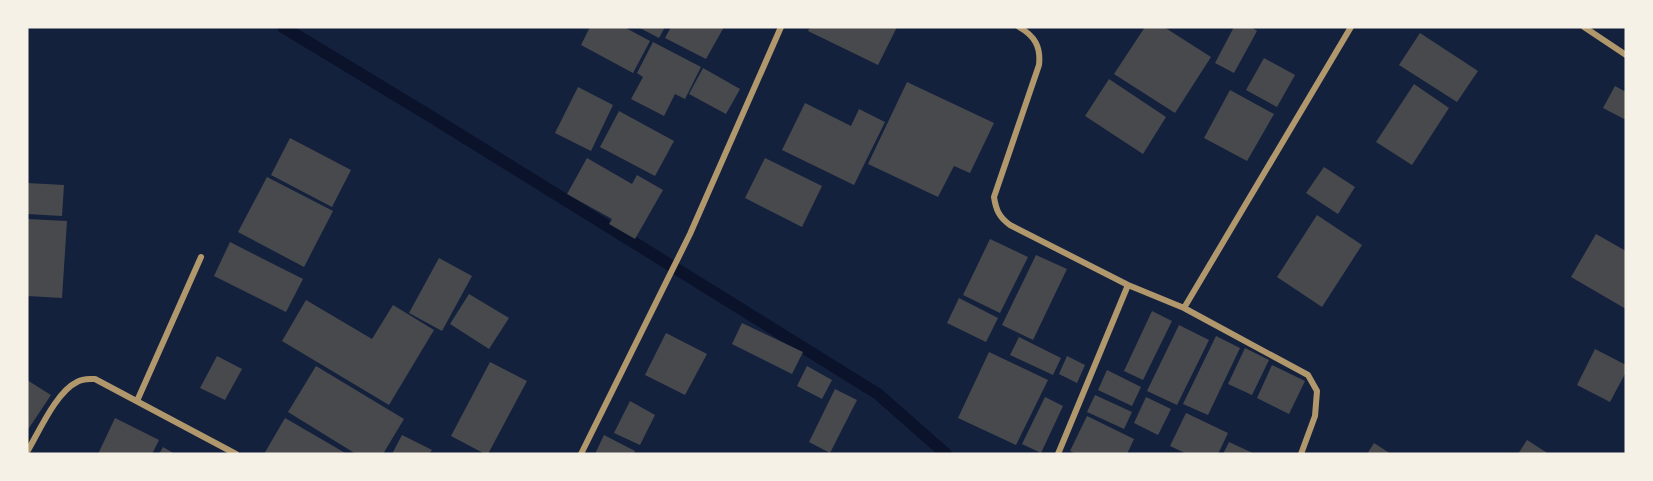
<svg xmlns="http://www.w3.org/2000/svg" width="1653" height="481" font-family="'IBM Plex Sans',sans-serif">
	<style>
		.lines { fill: none; stroke-linecap: round; stroke-linejoin: round }
		.stream { stroke: #0b132b; stroke-width: 12 }
		.building { fill: #48494c }
		.minor { stroke: #b1986c; stroke-width: 6 }
	</style>
	<rect width="100%" height="100%" fill="#14213d"/>
	<g class="lines">
		<path class="stream" d="M283 27 430 116 878 394 946 454"/>
	</g>
	<path class="building" d="M590 27H624L650 41 633 73 581 45Z
		M638 27H665L659 38Z
		M671 27H724L706 59 665 38Z
		M810 27H897L878 65 808 31Z
		M1145 27H1164L1211 57 1175 113 1114 74Z
		M1234 27H1251L1257 31 1234 73 1215 63Z
		M1420 33 1478 71 1457 102 1399 65Z
		M653 42 701 67 685 99 675 94 664 116 631 99 643 77 637 73Z
		M1264 58 1295 75 1277 107 1246 90Z
		M703 68 740 89 726 114 689 94Z
		M1109 79 1166 117 1143 154 1085 116Z
		M907 82 994 123 970 173 954 166 938 197 868 164Z
		M1414 84 1449 108 1412 165 1376 142Z
		M1615 86 1626 92V120L1603 108Z
		M578 87 613 105 591 151 555 133Z
		M1230 90 1274 114 1247 161 1204 138Z
		M805 103 851 126 859 109 885 122 854 185 782 150Z
		M619 111 674 141 655 176 600 147Z
		M290 138 351 170 332 207 271 175Z
		M587 158 632 184 637 175 663 190 635 239 609 224 612 219 567 194Z
		M765 158 822 186 802 227 745 198Z
		M1324 167 1355 187 1338 214 1306 193Z
		M267 177 333 211 304 267 238 232Z
		M27 183 64 185 62 216 27 214Z
		M1317 215 1362 245 1322 307 1277 277Z
		M27 219 67 221 62 298 27 296Z
		M1596 234 1626 251V309L1571 277Z
		M990 239 1028 257 1000 313 963 295Z
		M230 242 303 279 286 312 214 276Z
		M1036 255 1067 269 1033 340 1002 325Z
		M439 258 472 276 442 331 409 313Z
		M469 294 509 318 489 349 450 324Z
		M959 298 998 318 986 342 947 323Z
		M306 300 372 339 393 305 434 330 389 405 282 341Z
		M1152 311 1172 321 1143 380 1124 371Z
		M742 323 803 352 792 374 732 344Z
		M1179 325 1209 340 1177 405 1147 391Z
		M666 333 707 354 685 395 645 375Z
		M1216 336 1240 348 1208 415 1183 404Z
		M1019 337 1061 358 1053 375 1010 355Z
		M1245 348 1269 360 1252 395 1228 384Z
		M1595 349 1626 365V372L1610 402 1577 385Z
		M989 352 1048 380 1016 445 958 418Z
		M217 356 242 369 225 400 200 388Z
		M1067 356 1085 365 1077 383 1059 374Z
		M490 362 527 381 488 454H485L451 436Z
		M1272 365 1305 381 1289 414 1257 398Z
		M316 366 404 419 383 454H356L288 412Z
		M807 366 832 380 822 399 797 386Z
		M1107 370 1141 387 1132 406 1098 390Z
		M27 380 51 395 27 431Z
		M835 389 857 400 830 453 809 442Z
		M1095 395 1132 412 1124 429 1087 412Z
		M1045 397 1063 406 1041 453 1022 444Z
		M1146 397 1171 409 1158 435 1134 423Z
		M630 401 655 415 640 445 614 433Z
		M1186 413 1228 433 1218 454H1187L1170 446Z
		M1087 416 1134 439 1127 454H1077L1070 451Z
		M115 418 159 440 152 454H98Z
		M285 418 347 454H264Z
		M402 435 432 450 429 454H392Z
		M604 435 635 451 634 454H595Z
		M1527 440 1549 454H1518Z
		M1229 442 1255 454H1223Z
		M1374 443 1391 454H1367Z
		M163 447 175 454H159Z"/>
	<g class="lines">
		<path class="minor" d="M1019 27C1035 36 1041 47 1039 65L994 197C996 210 999 217 1010 225L1128 285 1184 308 1351 27
			M1584 27 1626 55
			M1184 308 1308 375 1317 391 1315 416 1301 454
			M137 401 201 257
			M27 452C39 432 56 392 77 382 83 378 89 379 95 379L236 454
			M581 454 690 234 781 27
			M1058 454 1128 285"/>
	</g>
	<rect width="1653" height="481" fill="none" stroke="#f6f1e7" stroke-width="57"/>
</svg>
